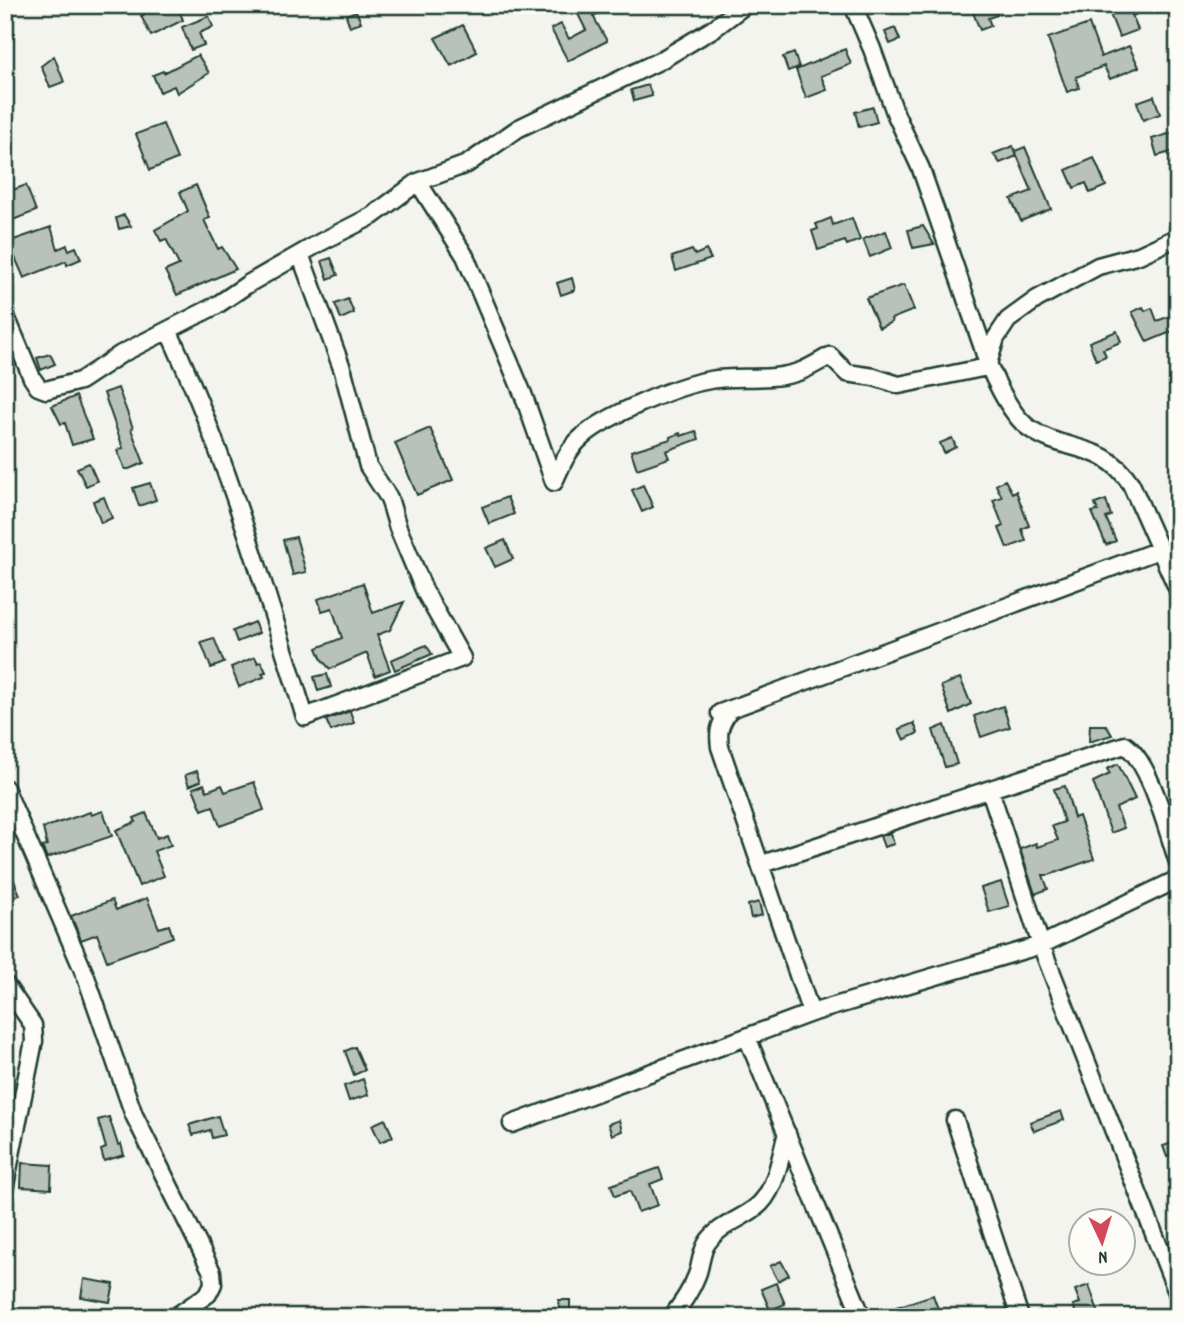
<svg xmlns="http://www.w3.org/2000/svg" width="1183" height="1322" font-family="Dekko,sans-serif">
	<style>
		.building { fill: #b9c1bb; stroke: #1f3d34; stroke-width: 2 }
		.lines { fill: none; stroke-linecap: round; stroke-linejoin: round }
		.minor-casing { stroke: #1f3d34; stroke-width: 21 }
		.minor { stroke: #fdfcf7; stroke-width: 16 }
	</style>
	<rect width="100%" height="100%" fill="#f4f4ef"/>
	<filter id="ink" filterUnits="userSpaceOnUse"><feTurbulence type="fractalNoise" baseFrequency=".0143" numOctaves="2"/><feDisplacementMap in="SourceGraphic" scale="14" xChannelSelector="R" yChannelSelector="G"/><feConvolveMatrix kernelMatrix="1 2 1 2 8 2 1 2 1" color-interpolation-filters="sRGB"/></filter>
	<g filter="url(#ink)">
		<path class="building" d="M161 5H177L183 20 151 36 141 16Z
			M586 5H614L593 16 607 41 568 61 551 29 561 24 569 39 586 30 576 10Z
			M970 5H994L997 15 988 18 991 26 980 30Z
			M1132 5 1135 15H1132L1138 30 1119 37 1110 14Z
			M356 11 361 22 350 27 346 15Z
			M209 16 213 27 199 33 204 45 191 50 182 27Z
			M1089 24 1101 57 1129 46 1139 67 1110 79 1104 66 1076 77 1079 88 1067 92 1048 38Z
			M463 25 477 52 451 66 435 38Z
			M895 28 900 40 890 44 885 32Z
			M845 49 851 64 821 76 827 90 806 98 796 70Z
			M794 53 799 67 788 71 783 57Z
			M198 55 209 73 177 93 174 86 160 92 153 75 163 71 164 73Z
			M54 56 64 82 50 87 41 66Z
			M648 85 652 96 634 101 631 90Z
			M1154 96 1160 114 1143 120 1137 102Z
			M873 107 877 122 859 127 855 112Z
			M163 124 177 159 150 170 136 134Z
			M1178 131V150L1157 156 1152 139Z
			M1013 146 1017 156 1000 163 993 154Z
			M1025 147 1051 209 1021 221 1011 199 1032 191 1015 151Z
			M1094 158 1106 186 1090 193 1086 183 1074 188 1066 170Z
			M26 185 36 211 5 223V193Z
			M196 185 210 218 204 220 218 249 222 247 236 269 177 295 165 271 179 265 166 239 161 241 155 230 188 211 180 192Z
			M124 215 131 226 119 229 116 218Z
			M831 218 833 225 852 218 860 240 847 245 845 241 818 250 812 231 818 229 816 224Z
			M923 226 934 244 913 248 908 230Z
			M51 227 58 249 67 245 69 250 76 247 81 259 67 265 66 261 24 278 14 255 5 259V243Z
			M886 231 892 248 870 257 863 239Z
			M692 250 695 255 706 250 711 259 676 271 672 257Z
			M331 258 338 275 328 279 322 261Z
			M572 278 575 290 561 295 557 283Z
			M904 285 914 310 891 319 892 322 879 328 866 298Z
			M348 299 354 313 341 319 335 304Z
			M1143 307 1145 311 1152 308 1157 321 1178 313V329L1147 342 1132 312Z
			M1117 331 1121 342 1103 349 1106 356 1096 360 1089 342Z
			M50 354 55 364 41 370 37 358Z
			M118 388 133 428 131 429 144 463 129 469H125L117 450 123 448 104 393Z
			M76 396 93 439 72 445 65 423 61 424 52 406Z
			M430 428 453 480 417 495 395 443Z
			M696 431 699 439 666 451 669 458 637 469 631 451 671 439 670 437 680 433 681 436Z
			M952 438 956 447 944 453 940 443Z
			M89 463 97 481 86 486 77 468Z
			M1005 480 1012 493 1016 491 1029 526 1022 529 1026 541 1007 548 999 528 1003 526 993 500 1002 497 996 485Z
			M150 483 156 500 139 506 133 488Z
			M643 485 653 507 642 512 632 490Z
			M104 497 112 518 101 523 93 501Z
			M507 497 514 514 489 524 482 507Z
			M1106 500 1111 516 1106 518 1116 541 1106 545 1092 512 1098 511 1095 504Z
			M296 537 306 572 293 575 283 540Z
			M505 540 513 559 495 567 486 548Z
			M363 583 373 613 404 602 390 630 377 635 390 670 375 676 367 653 330 669 322 660 317 648 342 638 332 608 322 611 318 599Z
			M254 622 259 633 237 642 233 631Z
			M214 638 224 663 211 668 201 642Z
			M426 645 432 654 395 670 391 660Z
			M255 657 258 663 261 661 266 672 262 673 264 677 239 687 231 667Z
			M327 674 331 687 318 691 314 677Z
			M960 678 971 704 951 714 941 686Z
			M1003 706 1010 727 981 737 974 716Z
			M350 711 354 723 331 731 326 720Z
			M914 723 918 733 904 740 899 729Z
			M945 725 957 764 945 767 933 730Z
			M1090 725H1106L1112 735 1089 742Z
			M1118 764 1135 799 1116 808 1124 828 1111 833 1093 782 1110 774 1107 769Z
			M197 771 201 781 189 786 185 775Z
			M254 782 264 810 220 826 213 806 202 810 193 788 204 784 207 791 222 785 225 792Z
			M1065 786 1074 818 1079 816 1094 859 1049 875H1043L1048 889 1035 894 1020 849 1036 843 1037 847 1058 840 1052 826 1064 822 1054 789Z
			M103 811 112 836 47 858 42 847 47 846 43 828 90 812 91 815Z
			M146 813 157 838 167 834 171 845 154 851 164 876 139 886 116 830 136 822 134 818Z
			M890 833 894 844 884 847 880 836Z
			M5 859 20 895 5 900Z
			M1001 882 1009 906 989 912 981 888Z
			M147 898 159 928 169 925 173 937 107 961 97 934 81 940 71 916 112 900 116 910Z
			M759 902 762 915 751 918 748 905Z
			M355 1047 365 1070 354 1075 345 1051Z
			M363 1079 368 1095 349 1101 344 1086Z
			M1061 1111 1064 1120 1034 1131 1030 1122Z
			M218 1116 224 1135 212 1138 210 1130 193 1135 189 1125Z
			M109 1117 118 1145 121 1144 124 1155 104 1161 101 1150 106 1148 98 1120Z
			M385 1119 393 1137 380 1142 372 1125Z
			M619 1120 622 1131 612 1135 608 1124Z
			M1178 1141V1153L1167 1157 1163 1146Z
			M22 1163 52 1165 51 1189 21 1187Z
			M659 1168 663 1179 650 1184 658 1205 638 1212 630 1191 615 1196 611 1185Z
			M781 1261 789 1275 778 1281 770 1266Z
			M84 1279 114 1284 110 1302 81 1297Z
			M776 1283 785 1304 770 1310 761 1289Z
			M1089 1285 1100 1317H1077L1073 1305 1080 1303 1075 1290Z
			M933 1295 938 1309 915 1317H872V1315Z
			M559 1300H570V1311H560Z"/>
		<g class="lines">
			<g class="minor-casing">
				<path id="minor" d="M853 5 872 49 896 115 921 169 982 345C988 368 1009 414 1029 428 1065 454 1103 440 1131 484L1178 590
					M418 182 465 256 523 394 554 482
					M5 314 32 378 38 387 46 390 80 381 121 354 217 305 248 284 321 242 372 216 418 182 467 164 519 128 661 60 713 29 745 5
					M168 330C226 454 264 587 305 717L462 658 425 592 398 528 389 498 368 466 343 371 300 254
					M554 482C561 466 568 449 582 437 605 416 678 385 710 380 739 375 773 382 801 371 811 367 820 361 830 356L847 373 874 377 899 385 987 367 996 338 1008 320 1037 299 1098 266 1139 255 1178 237
					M720 713 1159 550
					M720 713 727 714C719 726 718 733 720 747L811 1013
					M5 788 86 977 134 1115 212 1272 213 1284 208 1294 175 1317
					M990 790 1041 945 1178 1295
					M762 864 1125 745C1151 763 1167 831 1178 862
					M5 984 33 1025 34 1041 5 1185
					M747 1037 862 1317
					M955 1120 1020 1317
					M512 1124 811 1013 1041 945 1178 879
					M672 1317C682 1303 691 1291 697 1275 701 1265 701 1252 707 1243 719 1225 738 1221 755 1208 776 1193 780 1157 787 1133"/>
			</g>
			<use href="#minor" class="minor"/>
		</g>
	</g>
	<rect width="1183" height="1322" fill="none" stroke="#fdfcf7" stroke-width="28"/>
	<rect x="14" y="14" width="1155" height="1294" fill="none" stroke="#1f3d34" stroke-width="2.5" filter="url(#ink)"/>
	<g transform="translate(1102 1242) rotate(176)"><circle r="33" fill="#fdfcf7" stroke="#a4b0a9" stroke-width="2"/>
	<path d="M0-5L12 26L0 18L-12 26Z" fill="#d1495b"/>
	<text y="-10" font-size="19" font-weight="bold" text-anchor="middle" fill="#1f3d34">N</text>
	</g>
</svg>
